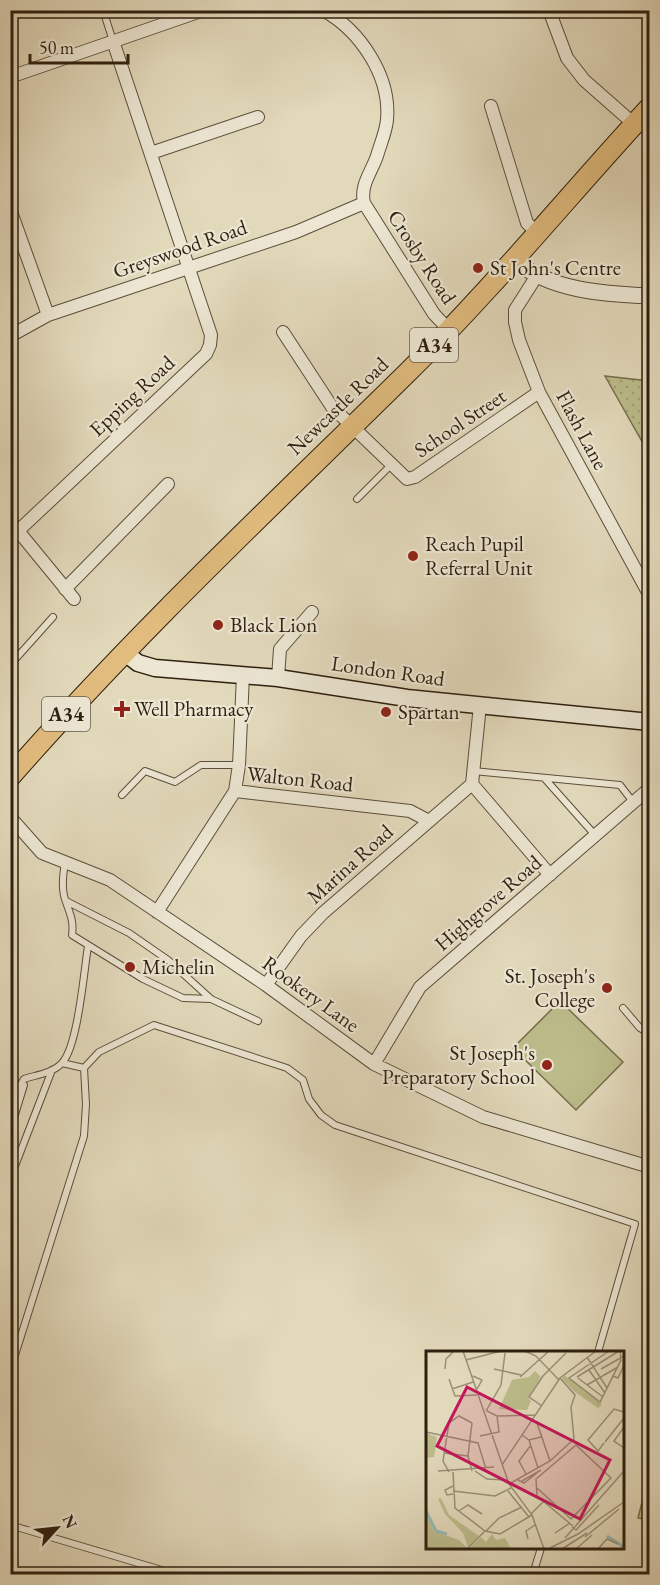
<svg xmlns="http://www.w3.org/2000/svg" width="660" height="1585" font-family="'EB Garamond',serif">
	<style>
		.grass { fill: #bcbc8b; stroke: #756e4d; stroke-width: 1.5 }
		.park { fill: url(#park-dots); stroke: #756e4d; stroke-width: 1.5 }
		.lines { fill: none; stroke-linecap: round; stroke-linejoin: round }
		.service-casing { stroke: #5b4e3a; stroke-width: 8 }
		.minor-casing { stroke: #5b4e3a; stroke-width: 14 }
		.tertiary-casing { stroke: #5b4e3a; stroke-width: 17 }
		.secondary-casing { stroke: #2e1f0f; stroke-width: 19 }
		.trunk-casing { stroke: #2e1f0f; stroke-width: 22 }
		.service { stroke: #ece6d3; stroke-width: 6 }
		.minor { stroke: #ece6d3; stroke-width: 12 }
		.tertiary { stroke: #ece6d3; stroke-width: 15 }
		.secondary { stroke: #ece6d3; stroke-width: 16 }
		.trunk { stroke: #e1bc7e; stroke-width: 20 }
		.poi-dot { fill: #8f2418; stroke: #ece6d3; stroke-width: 2 }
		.labels { text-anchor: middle; stroke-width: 4.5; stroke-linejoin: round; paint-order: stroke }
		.shield { fill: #ece6d3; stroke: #675b4a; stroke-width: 1.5 }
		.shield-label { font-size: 20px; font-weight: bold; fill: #2e1f0f }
		.street-label { font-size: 21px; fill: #2e1f0f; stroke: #ece6d3 }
		.poi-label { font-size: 21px; fill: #2e1f0f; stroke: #ece6d3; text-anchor: start }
		.inset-river { fill: none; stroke: #96b9b7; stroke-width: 3 }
		.inset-road { fill: none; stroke: #9a8f76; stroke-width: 1.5 }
		.view { fill: #c2185b; fill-opacity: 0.15; stroke: #c2185b; stroke-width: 3 }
		.inset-edge { fill: none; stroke: #2e1f0f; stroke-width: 3 }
	</style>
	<defs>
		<pattern id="park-dots" width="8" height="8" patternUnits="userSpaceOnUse" patternTransform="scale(1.5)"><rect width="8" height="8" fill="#bcbc8b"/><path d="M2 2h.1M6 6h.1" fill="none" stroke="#a2a177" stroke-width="1.8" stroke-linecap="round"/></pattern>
	</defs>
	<rect width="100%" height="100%" fill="#e2d9bb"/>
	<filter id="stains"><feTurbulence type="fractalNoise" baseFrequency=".00333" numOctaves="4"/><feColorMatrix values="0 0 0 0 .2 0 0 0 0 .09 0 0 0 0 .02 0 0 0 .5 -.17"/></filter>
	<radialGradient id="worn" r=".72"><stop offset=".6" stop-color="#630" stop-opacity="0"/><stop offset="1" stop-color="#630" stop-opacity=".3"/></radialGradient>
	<path class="grass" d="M560 1001 623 1062 576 1110 513 1048Z
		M649 1475V1520L638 1518Z"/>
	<path class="park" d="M605 376 649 381V454Z"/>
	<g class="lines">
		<g class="service-casing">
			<path id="service" d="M103 10 113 41
				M357 499 391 465
				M10 665 53 617
				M473 771 620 785 633 802
				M546 780 595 835
				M122 795 145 771 175 782 201 765H239
				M65 862C63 875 61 890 66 902 70 914 74 921 72 935L143 979 183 998 211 999
				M66 901 129 933 168 960 211 999 258 1021
				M623 1008 640 1028 650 1034
				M62 1063 84 1068 99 1052 154 1025 287 1068 303 1080 309 1099 321 1115 335 1125 635 1224 598 1352
				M10 1104 24 1079C36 1075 53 1073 62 1063 78 1046 84 971 88 946
				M10 1131 24 1085
				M10 1179 52 1070
				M10 1371 84 1136 86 1104 84 1068
				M10 1525 175 1574
				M533 1574 541 1548"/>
		</g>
		<g class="minor-casing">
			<path id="minor" d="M323 10C361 31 391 77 387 120 386 132 380 145 377 156 371 173 360 185 364 203L434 314 449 330
				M549 10 567 58 584 80 634 124
				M10 77 204 10
				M491 106 527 223 538 234
				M151 153 258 117
				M10 209 48 315
				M536 277 515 310V322L519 340 539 392 650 596
				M283 332 332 407 407 479 415 477 539 392
				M10 336 48 315 296 232 364 203
				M10 521 74 599
				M18 531 206 354 210 345 211 335 113 41
				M65 589 168 484
				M278 678 280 649 312 612
				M480 705 472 784 550 875
				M235 791 239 765 243 675
				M10 817 42 853 110 880 266 985 374 1064 483 1117 650 1167
				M157 912 235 791 410 811 429 821
				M266 985 301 936 323 913 472 784
				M374 1064 420 987 650 788"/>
		</g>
		<g class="tertiary-casing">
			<path id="tertiary" d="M515 260C549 291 605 294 650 296"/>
		</g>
		<g class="secondary-casing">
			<path id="secondary" d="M124 652 138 663 155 668 278 678 407 698 650 722"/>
		</g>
		<g class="trunk-casing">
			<path id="trunk" d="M10 777C135 634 273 505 408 372 493 288 569 195 650 107"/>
		</g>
		<use href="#service" class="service"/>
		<use href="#minor" class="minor"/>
		<use href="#tertiary" class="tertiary"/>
		<use href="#secondary" class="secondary"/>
		<use href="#trunk" class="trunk"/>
	</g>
	<g class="poi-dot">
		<circle cx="478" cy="268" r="6"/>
		<circle cx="413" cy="556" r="6"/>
		<circle cx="218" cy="625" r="6"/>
		<path d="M119 700h6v6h6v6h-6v6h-6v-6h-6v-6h6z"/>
		<circle cx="386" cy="712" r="6"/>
		<circle cx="130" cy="967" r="6"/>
		<circle cx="607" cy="988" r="6"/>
		<circle cx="547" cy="1065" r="6"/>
	</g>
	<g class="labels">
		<g class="shield">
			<rect x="410" y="328" width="48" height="34" rx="4.5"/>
			<rect x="42" y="697" width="48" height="34" rx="4.5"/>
		</g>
		<g class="shield-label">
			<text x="434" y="352">A34</text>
			<text x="66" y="721">A34</text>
		</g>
		<g class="street-label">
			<text transform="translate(180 249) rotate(-19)" y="7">Greyswood Road</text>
			<text transform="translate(422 257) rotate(57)" y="7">Crosby Road</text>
			<text transform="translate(132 396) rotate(-43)" y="7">Epping Road</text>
			<text transform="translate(338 406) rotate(-44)" y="7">Newcastle Road</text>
			<text transform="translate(460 423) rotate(-34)" y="7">School Street</text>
			<text transform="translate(582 430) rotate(62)" y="7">Flash Lane</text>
			<text transform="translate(388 671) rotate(8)" y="7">London Road</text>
			<text transform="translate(300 779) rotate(6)" y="7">Walton Road</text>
			<text transform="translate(350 864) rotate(-42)" y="7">Marina Road</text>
			<text transform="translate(488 903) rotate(-41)" y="7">Highgrove Road</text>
			<text transform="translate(311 994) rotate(36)" y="7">Rookery Lane</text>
		</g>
		<g class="poi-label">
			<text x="490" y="275">St John's Centre</text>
			<text x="425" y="551">Reach Pupil<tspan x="425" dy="24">Referral Unit</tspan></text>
			<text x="230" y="632">Black Lion</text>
			<text x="134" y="716">Well Pharmacy</text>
			<text x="398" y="719">Spartan</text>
			<text x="142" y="974">Michelin</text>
			<text x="595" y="983" text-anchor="end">St. Joseph's<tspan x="595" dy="24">College</tspan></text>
			<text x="535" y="1060" text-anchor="end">St Joseph's<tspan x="535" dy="24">Preparatory School</tspan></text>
		</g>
	</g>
	<g transform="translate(426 1351)">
		<rect width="198" height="198" fill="#e2d9bb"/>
		<path d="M0 162 8 180 33 189 42 198H0Z" fill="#bcbc8b"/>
		<path d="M109 20 115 26 102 47 105 50 101 59 73 58 86 29 103 26ZM15 147 23 164 53 185 42 196 37 182 19 163 12 148ZM66 183 70 189 79 187 85 198 44 197 55 186 60 191Z" fill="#bcbc8b"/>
		<path d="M138 24 165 44 176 54 172 57 149 41 136 28ZM0 82 11 86 8 106 0 107Z" fill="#bcbc8b"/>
		<path class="inset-river" d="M0 160 10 180 21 183M181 185 198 196"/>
		<path class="inset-road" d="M37 0 83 133 106 164 118 198M99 0 110 5 133 29M183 0 143 27 174 51 195 9 194 0M161 6 181 37M40 9 75 0M19 18 20 8 28 0M68 18 95 24M175 18 198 5M163 19 179 42M47 25 56 29 51 38M187 25 192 27 198 14M94 26 123 0M151 26 193 0M152 27 177 46M23 28 29 45 51 44M161 34 192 16M26 38 47 31M116 55 103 46 117 25 140 2M60 60 75 34 79 2M61 60 71 65 109 64M46 72 42 105 46 120M111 72 124 110M198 76 188 90 198 97M0 81 52 92 60 118M96 84 103 89 115 86M54 85 73 81 71 65M103 89 112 117M179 91 198 67M178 92 172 100 162 89 188 58 198 61M18 102 42 105M76 114 134 27 170 0M12 120 68 116M49 120 61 128 80 129M23 121 17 110 23 72 33 65 46 72M27 121 29 157 59 180 74 183 106 164M100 123 93 110 105 94M92 129 98 132 111 122M96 130 115 119M83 133 124 110 148 88 145 56 149 44 134 27M27 135 19 139 21 144 27 143M111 137 145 168 185 127 150 94 110 128 111 145 147 175M27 140 69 145 85 137M82 140 103 166M33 160 42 154 56 163M105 163 118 150M146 176 150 179 173 154M60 180 73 167 96 156M129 182 144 172M159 186 193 158M139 187 198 120M102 188 100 180 109 174M124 197 152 183 198 151M41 198 59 180M136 198 161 182M150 198 166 184M172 198 181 188 192 193"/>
		<path class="view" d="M41 36 184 109 154 168 11 95Z"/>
		<rect width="198" height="198" class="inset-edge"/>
	</g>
	<rect width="660" height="1585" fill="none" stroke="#e2d9bb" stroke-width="36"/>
	<rect x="12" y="12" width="636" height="1561" fill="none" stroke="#2e1f0f" stroke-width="3"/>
	<rect x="18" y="18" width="624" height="1549" fill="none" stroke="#2e1f0f" stroke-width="1.5"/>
	<g transform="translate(57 1528) rotate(63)" stroke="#ece6d3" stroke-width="4.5" paint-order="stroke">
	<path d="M0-4.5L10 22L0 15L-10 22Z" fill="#2e1f0f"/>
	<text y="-9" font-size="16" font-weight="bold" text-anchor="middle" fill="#2e1f0f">N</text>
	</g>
	<path d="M30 54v9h98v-9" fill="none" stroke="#2e1f0f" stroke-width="3"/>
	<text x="39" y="54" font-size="18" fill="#2e1f0f" stroke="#ece6d3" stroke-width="4.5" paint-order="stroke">50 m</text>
	<rect width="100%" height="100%" filter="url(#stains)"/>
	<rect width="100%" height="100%" fill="url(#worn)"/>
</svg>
